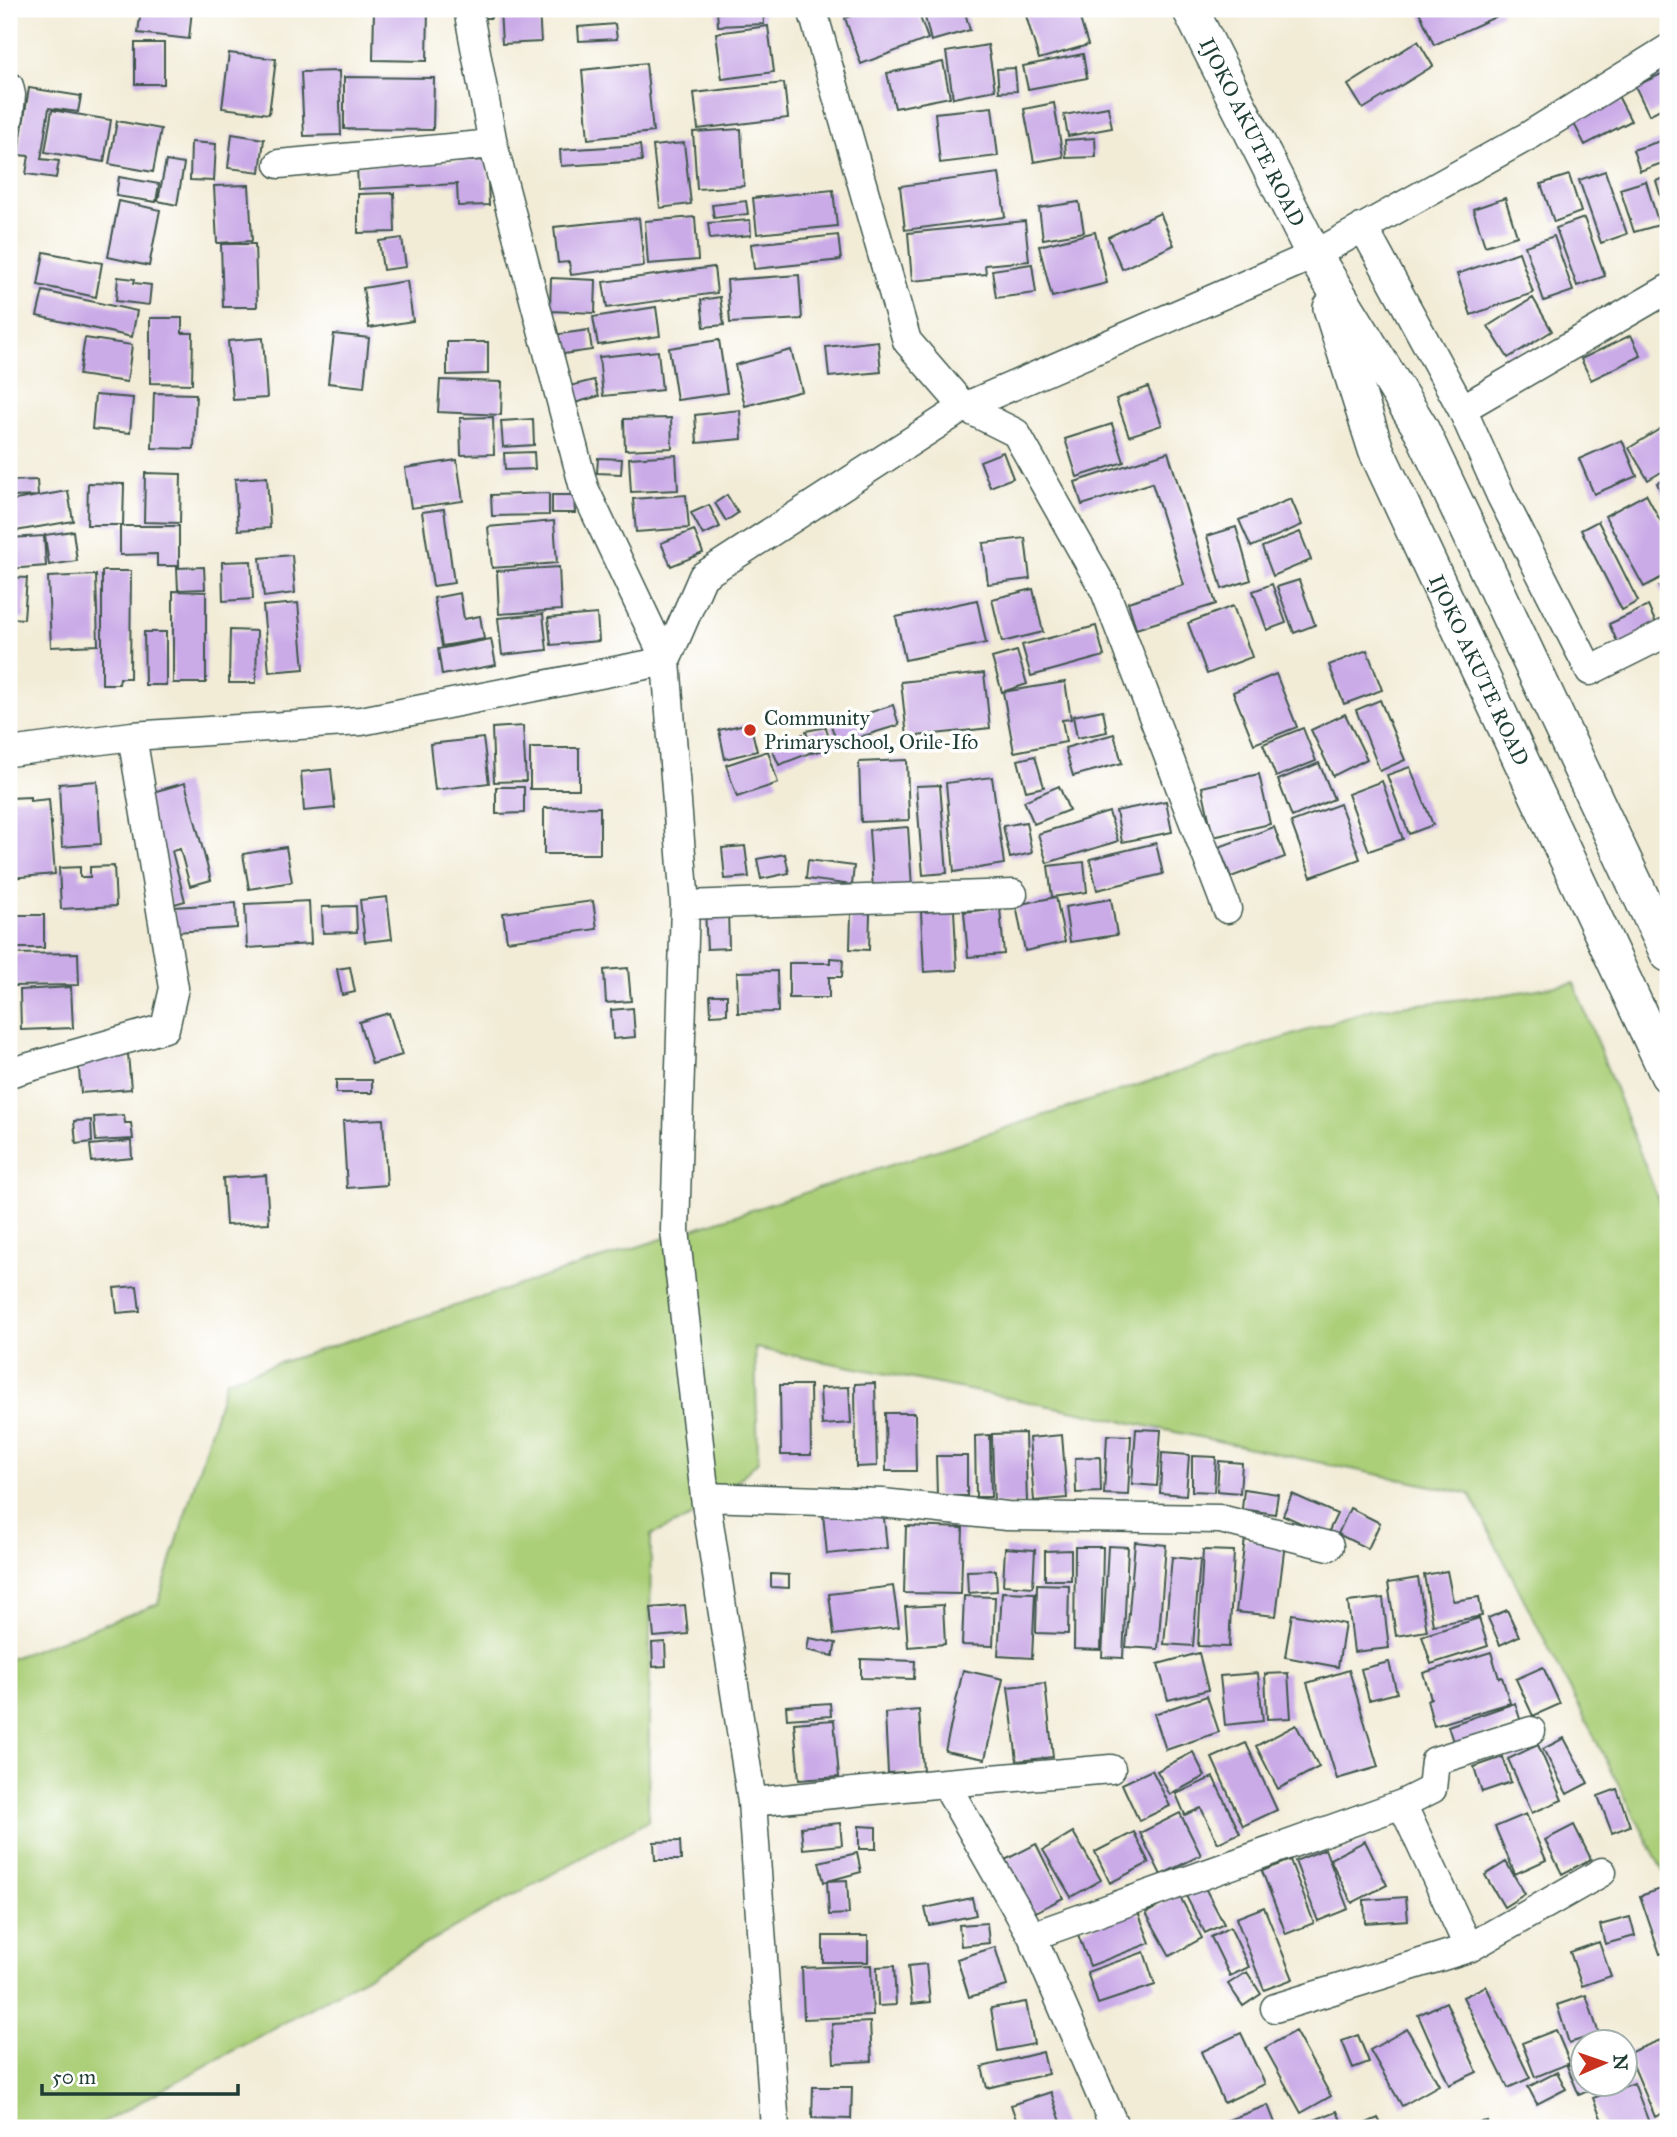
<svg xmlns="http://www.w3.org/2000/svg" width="1677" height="2137" font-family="'IM FELL Great Primer',serif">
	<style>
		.green { fill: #abcf78; stroke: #658656; stroke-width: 2 }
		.building { fill: #caabe7 }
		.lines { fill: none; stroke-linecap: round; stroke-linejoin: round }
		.minor-casing { stroke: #3f574c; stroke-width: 31 }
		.major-casing { stroke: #3f574c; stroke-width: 38 }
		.minor { stroke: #fff; stroke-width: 28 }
		.major { stroke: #fff; stroke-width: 35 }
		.poi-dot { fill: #c8321e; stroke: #fff; stroke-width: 2.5 }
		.labels { text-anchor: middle; stroke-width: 7; stroke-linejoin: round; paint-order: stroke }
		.street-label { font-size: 21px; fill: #1f3d34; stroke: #fff }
		.poi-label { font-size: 21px; fill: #1f3d34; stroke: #fff; text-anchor: start }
	</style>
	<rect width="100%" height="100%" fill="#fff"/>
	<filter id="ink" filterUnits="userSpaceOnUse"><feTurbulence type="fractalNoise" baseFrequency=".0143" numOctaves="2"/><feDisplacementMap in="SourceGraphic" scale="14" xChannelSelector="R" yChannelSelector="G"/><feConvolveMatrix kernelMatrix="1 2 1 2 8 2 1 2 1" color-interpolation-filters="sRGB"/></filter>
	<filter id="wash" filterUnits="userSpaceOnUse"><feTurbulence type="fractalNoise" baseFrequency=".00686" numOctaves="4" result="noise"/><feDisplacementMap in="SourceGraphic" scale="28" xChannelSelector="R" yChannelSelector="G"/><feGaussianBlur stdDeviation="1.57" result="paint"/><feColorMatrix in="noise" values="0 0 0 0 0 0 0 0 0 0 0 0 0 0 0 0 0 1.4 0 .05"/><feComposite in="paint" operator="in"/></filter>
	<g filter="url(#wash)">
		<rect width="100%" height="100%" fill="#f2ecd7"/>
		<path class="green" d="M1574 983 1668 1225V1881L1470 1494 1080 1412 755 1348 758 1461 709 1509 651 1535 648 1821 93 2128H9V1659L158 1604 226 1380 1373 1009 1500 995Z"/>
		<g id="blocks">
			<path class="building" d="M141 9H192L189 39 138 33Z
				M374 9H428L427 61 373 60Z
				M472 9H491V18H472Z
				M500 9H539L541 42 502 44Z
				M739 9H763L764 24 718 26 717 10Z
				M869 9H917L928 39 861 64 845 18Z
				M923 9H964L970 30 931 41Z
				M1024 9H1077L1088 45 1039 59Z
				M1418 9H1500L1502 14 1434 45Z
				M615 24 617 39 579 41 578 27Z
				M768 26 774 72 722 79 716 33Z
				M1418 41 1433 66 1363 109 1348 85Z
				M135 43H164V84H135Z
				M988 45 995 90 953 98 946 52Z
				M229 53 276 59 269 114 222 108Z
				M1083 54 1087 78 1028 89 1023 66Z
				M943 62 950 97 895 108 887 73Z
				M646 63 653 132 588 139 582 70Z
				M1015 68 1017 91 999 92 997 69Z
				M339 71 341 135 304 136 301 72Z
				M1668 71V105L1649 115 1635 86Z
				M344 77 434 78 433 130 344 129Z
				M784 83 788 118 698 129 694 93Z
				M29 88 81 96 78 112 49 108 41 159 59 161 56 178 26 174 29 156 18 155Z
				M1617 94 1631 121 1585 145 1571 118Z
				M1054 103 1063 157 1034 162 1024 109Z
				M992 107 998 156 940 163 935 113Z
				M1108 107 1112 128 1068 136 1064 115Z
				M52 110 111 120 104 162 45 152Z
				M117 121 161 129 153 172 109 164Z
				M741 129 744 186 697 189 693 132Z
				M232 134 264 139 260 172 228 168Z
				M1095 138 1096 157 1066 158 1065 140Z
				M1666 139 1668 161 1640 171 1633 150Z
				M191 142 216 144 214 181 190 180Z
				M684 143 691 204 660 208 653 146Z
				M640 145 642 161 561 166 560 150Z
				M487 160 489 205 458 206 457 184 358 189 357 166Z
				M166 161 184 164 177 205 158 201Z
				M1605 171 1627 234 1601 243 1579 180Z
				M999 173 1005 217 905 230 900 186Z
				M1569 175 1581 212 1554 222 1541 184Z
				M119 177 159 184 156 202 116 196Z
				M1668 177V219L1656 181Z
				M1646 181 1659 225 1634 232 1620 189Z
				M249 185 252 241 217 243 214 186Z
				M833 190 837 226 757 234 753 198Z
				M394 193 395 232 358 233V194Z
				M1505 198 1517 236 1485 246 1473 209Z
				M119 201 160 210 149 266 108 257Z
				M746 201 748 214 714 218 712 205Z
				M1079 202 1084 232 1043 239 1039 208Z
				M1160 213 1174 245 1122 269 1108 237Z
				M695 217 698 260 648 264 645 221Z
				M639 218 644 266 571 275 569 262 558 263 554 227Z
				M1584 218 1605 276 1577 286 1556 228Z
				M750 220 751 235 710 239 708 223Z
				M1025 221 1029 261 985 265 986 274 912 281 908 233Z
				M1095 232 1107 283 1052 297 1039 246Z
				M838 235 841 260 754 269 751 244Z
				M1554 236 1573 291 1544 301 1525 246Z
				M402 238 406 267 383 270 379 241Z
				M221 244H255L257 307H223Z
				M44 252 102 263 96 297 38 285Z
				M1519 252 1533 293 1471 315 1457 274Z
				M1032 264 1036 293 996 298 992 270Z
				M714 267 717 293 607 308 603 282Z
				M799 275 802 319 730 323 727 280Z
				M118 277 135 279 134 283 151 285 149 305 116 301Z
				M551 278 596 280 595 313 550 311Z
				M407 281 413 321 369 328 363 288Z
				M43 291 137 311 132 337 37 316Z
				M720 297 724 325 704 327 701 300Z
				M1533 298 1552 331 1508 358 1488 326Z
				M656 307 660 336 598 345 593 317Z
				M150 318H182V333H193L192 384 150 383Z
				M589 330 592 350 556 355 553 335Z
				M334 334 369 338 364 387 328 383Z
				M1631 335 1641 356 1591 380 1581 359Z
				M85 338 132 345 127 382 79 375Z
				M263 338 267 398 233 400 228 341Z
				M719 340 727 393 677 400 669 348Z
				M878 341 881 372 829 377 826 347Z
				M447 342H488V374L447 375Z
				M791 350 802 391 745 406 735 365Z
				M658 351 662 390 603 396 599 357Z
				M440 380 502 382 501 415 438 412Z
				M594 380 599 396 571 404 566 387Z
				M1148 387 1162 425 1129 436 1116 399Z
				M154 393 196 394 194 449 152 448Z
				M95 395 133 398 130 433 92 429Z
				M740 410 742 439 697 443 695 415Z
				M493 417 494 454 461 455 460 418Z
				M671 418 672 448 625 450 624 419Z
				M533 419 534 445 503 447 501 421Z
				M1112 424 1124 462 1077 477 1065 439Z
				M1668 424V468L1648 480 1629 448Z
				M1622 440 1637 476 1594 494 1579 459Z
				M534 452 535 469 505 470 504 453Z
				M1003 452 1013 478 990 487 980 461Z
				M1168 452 1216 604 1136 629 1128 602 1184 585 1152 483 1082 505 1075 482Z
				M676 455 678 490 631 492 629 458Z
				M598 458 622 459 621 474 597 473Z
				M457 460 463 501 411 508 405 468Z
				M145 473 181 474 180 523 144 522Z
				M267 477 270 528 238 530 235 479Z
				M1668 478V509L1657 483Z
				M37 480 38 496 9 497V481Z
				M88 483 124 484 123 525H87Z
				M68 491 73 521 10 532 9 501Z
				M549 493V515L492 516 491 495Z
				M1646 494 1668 535V574L1644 587 1605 516Z
				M552 495H574L575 513H552Z
				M686 495 689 528 636 532 633 499Z
				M727 495 738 513 726 521 715 503Z
				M1291 499 1302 525 1251 547 1239 520Z
				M709 505 720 527 703 535 691 513Z
				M444 509 454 583 433 586 422 512Z
				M554 521 557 563 492 568 488 527Z
				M1598 521 1638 601 1622 610 1581 530Z
				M120 526H179V566H157V554L120 555Z
				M1236 527 1251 580 1222 589 1207 536Z
				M694 530 703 553 671 566 661 543Z
				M73 531 77 561 49 565 45 535Z
				M1300 532 1311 560 1273 576 1262 547Z
				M44 536 46 566 9 569V538Z
				M1025 538 1030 579 988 584 983 543Z
				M292 555 295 593 264 597 260 558Z
				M251 561 253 599 223 601 222 562Z
				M204 567 205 589 178 590 177 568Z
				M559 567 561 610 499 614 497 571Z
				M102 571H131L130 678H120L119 684H102Z
				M96 575 98 645 51 647 48 577Z
				M9 577 27 578 24 619 9 618Z
				M1299 580 1315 625 1294 633 1277 587Z
				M1668 583V605L1659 587Z
				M1272 584 1286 623 1267 630 1253 591Z
				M1033 589 1043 632 1002 642 992 599Z
				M173 591 206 592V683H173Z
				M460 593 464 619 480 616 484 639 442 646 434 598Z
				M977 600 986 643 905 660 896 617Z
				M298 603 304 669 269 672 263 606Z
				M1233 606 1252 657 1207 674 1188 623Z
				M1648 606 1660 632 1621 650 1609 624Z
				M543 614 547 650 502 655 498 618Z
				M597 614 599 641 551 645 548 618Z
				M1096 626 1104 656 1031 676 1022 645Z
				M230 630 257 631 256 683H229Z
				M144 632H166V685H145Z
				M491 639 496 665 442 675 438 649Z
				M1367 650 1382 690 1344 704 1329 665Z
				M1017 651 1027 684 1002 692 992 658Z
				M984 673 990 728 907 737 901 682Z
				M1276 674 1297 727 1254 744 1233 692Z
				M1065 682 1071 719 1062 720 1066 742 1014 752 1003 692Z
				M9 700H12L13 723H9Z
				M1380 700 1405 760 1380 771 1356 710Z
				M893 705 899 725 837 744 831 725Z
				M1103 710 1107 732 1077 738 1073 716Z
				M1345 714 1367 759 1333 776 1311 730Z
				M750 723 757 751 725 759 719 730Z
				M523 726 526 781 494 782 492 728Z
				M826 727 831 748 812 753 806 731Z
				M1303 728 1316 761 1276 777 1263 744Z
				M803 734 810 753 779 765 771 747Z
				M1114 734 1122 763 1073 776 1065 748Z
				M483 738 489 783 435 790 430 744Z
				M530 748H579V789H530Z
				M768 751 778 783 737 797 726 765Z
				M1035 756 1044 787 1026 791 1018 760Z
				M907 760 909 820 861 822 859 762Z
				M1319 763 1334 799 1292 817 1278 780Z
				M1410 767 1433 825 1409 834 1387 775Z
				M331 769 335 808 304 811 301 772Z
				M1259 774 1270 824 1213 837 1202 787Z
				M992 777 1004 864 954 872 946 783Z
				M97 781 101 844 62 847 59 784Z
				M1382 781 1403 839 1369 851 1348 794Z
				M185 783 211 880 190 886 180 849 172 851 185 901 171 905 142 795Z
				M940 785 947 873 923 875 916 786Z
				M1059 786 1069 810 1034 824 1024 801Z
				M496 787H524V813L496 814Z
				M30 797V801L49 799 55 874 10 878 9 857H13L9 798Z
				M1166 801 1172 832 1122 842 1116 811Z
				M1340 804 1360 859 1311 877 1291 822Z
				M600 807V854H544V808Z
				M1109 812 1118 841 1047 863 1038 834Z
				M1026 822 1032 853 1010 858 1003 826Z
				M908 827 912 887 873 889 869 830Z
				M1274 827 1285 857 1231 877 1219 847Z
				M1156 843 1163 874 1097 890 1090 859Z
				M745 846 749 877 725 879 722 848Z
				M286 847 292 882 249 889 243 854Z
				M785 854 789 873 761 879 757 859Z
				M808 860 854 866 852 885 806 879Z
				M1084 862 1087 892 1052 897 1048 866Z
				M114 866 116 906 61 909 59 868 80 867V877H90V867Z
				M387 897 392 939 365 942 360 900Z
				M1056 897 1065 942 1025 951 1016 905Z
				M1111 899 1117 935 1070 942 1065 907Z
				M309 901 311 944 247 948 245 904Z
				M593 901 597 929 507 941 503 913Z
				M236 903 237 928 175 932 174 907Z
				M356 906 357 932 323 933 322 907Z
				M1000 908 1004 954 968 957 964 912Z
				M728 909 729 948 707 949 705 910Z
				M954 910 957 970 924 972 921 912Z
				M851 913H870L869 950 850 949Z
				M9 915H44V948H9Z
				M78 953 79 985 9 986V954Z
				M830 958 843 959 842 977H829V998H789V963H830Z
				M350 967 355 992 342 995 337 969Z
				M628 968 631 1001 606 1003 604 970Z
				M777 971 778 1012 738 1013 737 972Z
				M71 987 73 1028 21 1030 20 990Z
				M710 995H727V1014L711 1015Z
				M633 1008 635 1037 613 1039 611 1010Z
				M389 1013 402 1055 372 1064 359 1022Z
				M128 1054 131 1089 81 1093 78 1058Z
				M336 1080H372V1093H336Z
				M124 1115 125 1123H131L133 1139 96 1141 94 1117Z
				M383 1119 387 1185 347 1188 343 1121Z
				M91 1120 92 1142 76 1144 74 1121Z
				M131 1141 132 1158 92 1162 90 1145Z
				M266 1175 269 1223 226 1225 223 1178Z
				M137 1286 140 1311 117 1313 114 1288Z
				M875 1383 877 1466 856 1467 855 1384Z
				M780 1385H810L811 1455H781Z
				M849 1387 851 1423 822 1425 820 1388Z
				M885 1413H915L916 1471H886Z
				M1136 1429 1161 1430 1157 1486 1132 1484Z
				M1025 1433 1027 1503 994 1504 992 1434Z
				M990 1435 991 1497H976L975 1436Z
				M1062 1435 1067 1498 1034 1501 1029 1438Z
				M1107 1435 1131 1436 1128 1495 1104 1494Z
				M1162 1453 1189 1455 1186 1495 1160 1493Z
				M936 1456H967V1496H937Z
				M1192 1456 1216 1457 1214 1492 1192 1491Z
				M1100 1457 1101 1492 1076 1493 1075 1458Z
				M1219 1461 1242 1463 1240 1493 1217 1491Z
				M1244 1489 1278 1494 1275 1514 1242 1509Z
				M1292 1494 1337 1514 1327 1535 1283 1515Z
				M883 1508 887 1548 827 1554 823 1514Z
				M1350 1508 1380 1523 1368 1549 1338 1534Z
				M906 1526 963 1528 961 1594 904 1593Z
				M1245 1538 1285 1543 1276 1616 1236 1612Z
				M1135 1542 1166 1545 1158 1649 1126 1647Z
				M1108 1546 1128 1547 1123 1658 1102 1657Z
				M1075 1547H1103L1101 1650 1074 1649Z
				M1005 1548 1035 1550 1033 1587 1003 1585Z
				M1071 1550V1580H1045V1551Z
				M1203 1550 1234 1551 1229 1647 1198 1646Z
				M1172 1557 1200 1560 1193 1646 1164 1644Z
				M996 1570 997 1591 968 1593 967 1571Z
				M1447 1571 1453 1601 1479 1597 1482 1616 1433 1625 1424 1575Z
				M771 1574 789 1575V1588L771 1587Z
				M1418 1578 1427 1631 1396 1636 1388 1583Z
				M1037 1584 1069 1585 1068 1634 1036 1633Z
				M893 1586 899 1627 834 1635 829 1594Z
				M1002 1592 1035 1593 1032 1658 998 1656Z
				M964 1596 995 1597 993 1646 962 1645Z
				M1383 1598 1389 1648 1354 1652 1348 1602Z
				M685 1605 688 1634 654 1637 651 1608Z
				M943 1605 945 1644 908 1647 905 1607Z
				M1507 1610 1519 1636 1500 1645 1488 1618Z
				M1292 1614 1345 1624 1338 1667 1285 1657Z
				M1479 1618 1488 1646 1431 1664 1422 1636Z
				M809 1638 836 1643 833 1656 807 1650Z
				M665 1642 666 1666 653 1667 652 1643Z
				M1491 1652 1499 1678 1502 1677 1510 1703 1434 1726 1427 1700 1431 1698 1423 1673Z
				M1199 1653 1208 1690 1168 1700 1158 1664Z
				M861 1659 915 1661 914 1679 861 1678Z
				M1389 1662 1397 1693 1369 1700 1361 1669Z
				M1543 1667 1560 1704 1533 1716 1516 1679Z
				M963 1670 1003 1679 985 1759 945 1751Z
				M1349 1670 1378 1767 1337 1779 1307 1683Z
				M1258 1673 1263 1721 1225 1725 1220 1676Z
				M1288 1673 1291 1718 1267 1719 1265 1674Z
				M1045 1683 1053 1757 1017 1761 1008 1687Z
				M1207 1696 1219 1732 1166 1750 1154 1714Z
				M830 1703 831 1716 787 1719 786 1706Z
				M1515 1703 1521 1722 1454 1745 1448 1726Z
				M919 1710 923 1771 888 1773 885 1713Z
				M834 1720 839 1777 799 1780 794 1723Z
				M1296 1725 1319 1767 1278 1789 1256 1746Z
				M1564 1738 1588 1783 1567 1794 1543 1749Z
				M1246 1743 1277 1810 1243 1826 1212 1758Z
				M1538 1745 1562 1800 1532 1813 1508 1759Z
				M1193 1752 1205 1776 1170 1795 1157 1771Z
				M1503 1757 1511 1782 1482 1792 1474 1767Z
				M1152 1770 1170 1806 1139 1821 1122 1784Z
				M1213 1777 1240 1833 1218 1843 1201 1808 1185 1815 1176 1794Z
				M1617 1789 1630 1826 1612 1833 1598 1796Z
				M1180 1813 1201 1855 1161 1875 1140 1833Z
				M1526 1814 1546 1860 1515 1874 1495 1827Z
				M840 1823 842 1845 803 1849 801 1827Z
				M1574 1825 1591 1859 1562 1874 1545 1840Z
				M859 1826 876 1827V1849H859Z
				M1073 1832 1101 1880 1071 1897 1043 1850Z
				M1134 1832 1149 1863 1110 1883 1095 1852Z
				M680 1841 681 1860H655L654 1842Z
				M1365 1841 1387 1885 1352 1903 1330 1859Z
				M1036 1844 1063 1898 1030 1915 1003 1861Z
				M1325 1849 1348 1909 1318 1921 1295 1861Z
				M857 1853 861 1872 824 1882 819 1862Z
				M1290 1860 1314 1923 1286 1934 1262 1871Z
				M1506 1862 1525 1894 1504 1907 1485 1875Z
				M847 1880 849 1914 829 1915 827 1881Z
				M1204 1886 1224 1924 1205 1933 1186 1896Z
				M1661 1889 1668 1910V1952L1660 1954 1640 1896Z
				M1179 1895 1202 1938 1170 1956 1146 1913Z
				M1406 1897 1408 1920 1365 1923 1364 1900Z
				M972 1898 976 1915 929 1925 925 1908Z
				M1264 1907 1293 1979 1264 1990 1236 1918Z
				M1137 1909 1150 1943 1090 1966 1077 1932Z
				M1630 1917 1635 1936 1605 1944 1600 1925Z
				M987 1923 989 1943 961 1946 959 1925Z
				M1230 1927 1249 1967 1230 1976 1211 1937Z
				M823 1936H868V1962H823Z
				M1599 1942 1611 1976 1582 1986 1570 1952Z
				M995 1947 1007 1986 969 1997 957 1959Z
				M1144 1952 1155 1985 1098 2004 1087 1972Z
				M926 1964 930 2002 912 2004 908 1966Z
				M871 1965 873 2016 804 2019 802 1968Z
				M894 1966 896 2005 878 2006 877 1967Z
				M1247 1972 1261 1994 1243 2006 1228 1984Z
				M1486 1986 1530 2078 1508 2088 1463 1997Z
				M1586 1995 1599 2034 1569 2043 1557 2005Z
				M1026 2002 1034 2044 998 2051 991 2008Z
				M1446 2002 1477 2072 1449 2085 1418 2015Z
				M870 2022 872 2061 834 2063 832 2024Z
				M1407 2029 1439 2085 1402 2106 1370 2050Z
				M1556 2030 1570 2063 1535 2077 1522 2043Z
				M1295 2031 1331 2096 1301 2113 1265 2048Z
				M1241 2033 1265 2084 1224 2103 1201 2052Z
				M1358 2035 1369 2062 1353 2068 1342 2041Z
				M1663 2039 1668 2051V2111L1655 2117 1628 2053Z
				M1043 2052 1048 2074 987 2088 982 2067Z
				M1582 2059V2084H1604L1579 2095 1567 2066Z
				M1557 2072 1566 2089 1537 2104 1528 2087Z
				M1634 2083 1651 2128H1605L1593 2098Z
				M813 2087H852L851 2119 812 2118Z
				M1051 2092 1063 2128H1019L1011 2105Z
				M1268 2105 1277 2128H1207Z
				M1337 2111 1344 2128H1305L1304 2124Z
				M1378 2118 1383 2128H1355Z
				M1487 2121 1488 2128H1457V2127Z
				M1527 2124 1528 2128H1511V2127Z
				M819 2125 838 2126V2128H819Z"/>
		</g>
	</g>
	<g filter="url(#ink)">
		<use href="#blocks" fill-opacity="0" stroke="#3f574c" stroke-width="2"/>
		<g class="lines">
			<g class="minor-casing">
				<path id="minor" d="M812 9 907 341 964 407 1016 433 1105 591 1227 909
					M9 86 11 95 9 117
					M279 164 493 144
					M1363 227 1462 409 1501 496 1590 671 1668 632
					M1462 409 1668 289
					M9 752 132 736 361 721 666 661 584 488 493 144 468 9
					M685 905 1013 894
					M9 1073 165 1028 174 988 132 736
					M705 1497 882 1503 1007 1516 1220 1519 1329 1546
					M945 1783 1111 1769
					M752 1802 945 1783 1032 1936 1115 2128
					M1402 1804 1469 1948 1602 1872
					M1032 1936 1402 1804 1432 1789 1435 1761 1531 1731
					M1275 2008 1469 1948
					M775 2128 752 1802 705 1497 675 1230 685 905 666 661 703 576 964 407 1314 255 1530 135 1668 49"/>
			</g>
			<g class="major-casing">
				<g id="major">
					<path id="s1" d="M1190 9 1314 255 1421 429 1668 954"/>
					<path id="s2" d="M1331 308 1376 450 1668 1075"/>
				</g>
			</g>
			<use href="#minor" class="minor"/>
			<use href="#major" class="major"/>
		</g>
	</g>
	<circle class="poi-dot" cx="750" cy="730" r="7"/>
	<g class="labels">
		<g class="street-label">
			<text dy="7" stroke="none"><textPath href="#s1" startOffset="138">IJOKO AKUTE ROAD</textPath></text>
			<text dy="7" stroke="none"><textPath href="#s2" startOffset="392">IJOKO AKUTE ROAD</textPath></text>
		</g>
		<g class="poi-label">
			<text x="764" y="725">Community<tspan x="764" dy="24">Primaryschool, Orile-Ifo</tspan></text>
		</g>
	</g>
	<rect width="1677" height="2137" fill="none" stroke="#fff" stroke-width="35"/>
	<g transform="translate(1604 2063) rotate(88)"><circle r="33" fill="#ffffff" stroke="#a5b1ae" stroke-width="2"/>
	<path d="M0-5L12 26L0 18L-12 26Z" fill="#c8321e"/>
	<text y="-10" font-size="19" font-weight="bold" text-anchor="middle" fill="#1f3d34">N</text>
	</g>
	<path d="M42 2084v10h196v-10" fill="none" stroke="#1f3d34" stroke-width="3.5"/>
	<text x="52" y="2084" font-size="21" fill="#1f3d34" stroke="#ffffff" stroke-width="5" paint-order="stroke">50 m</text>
</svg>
